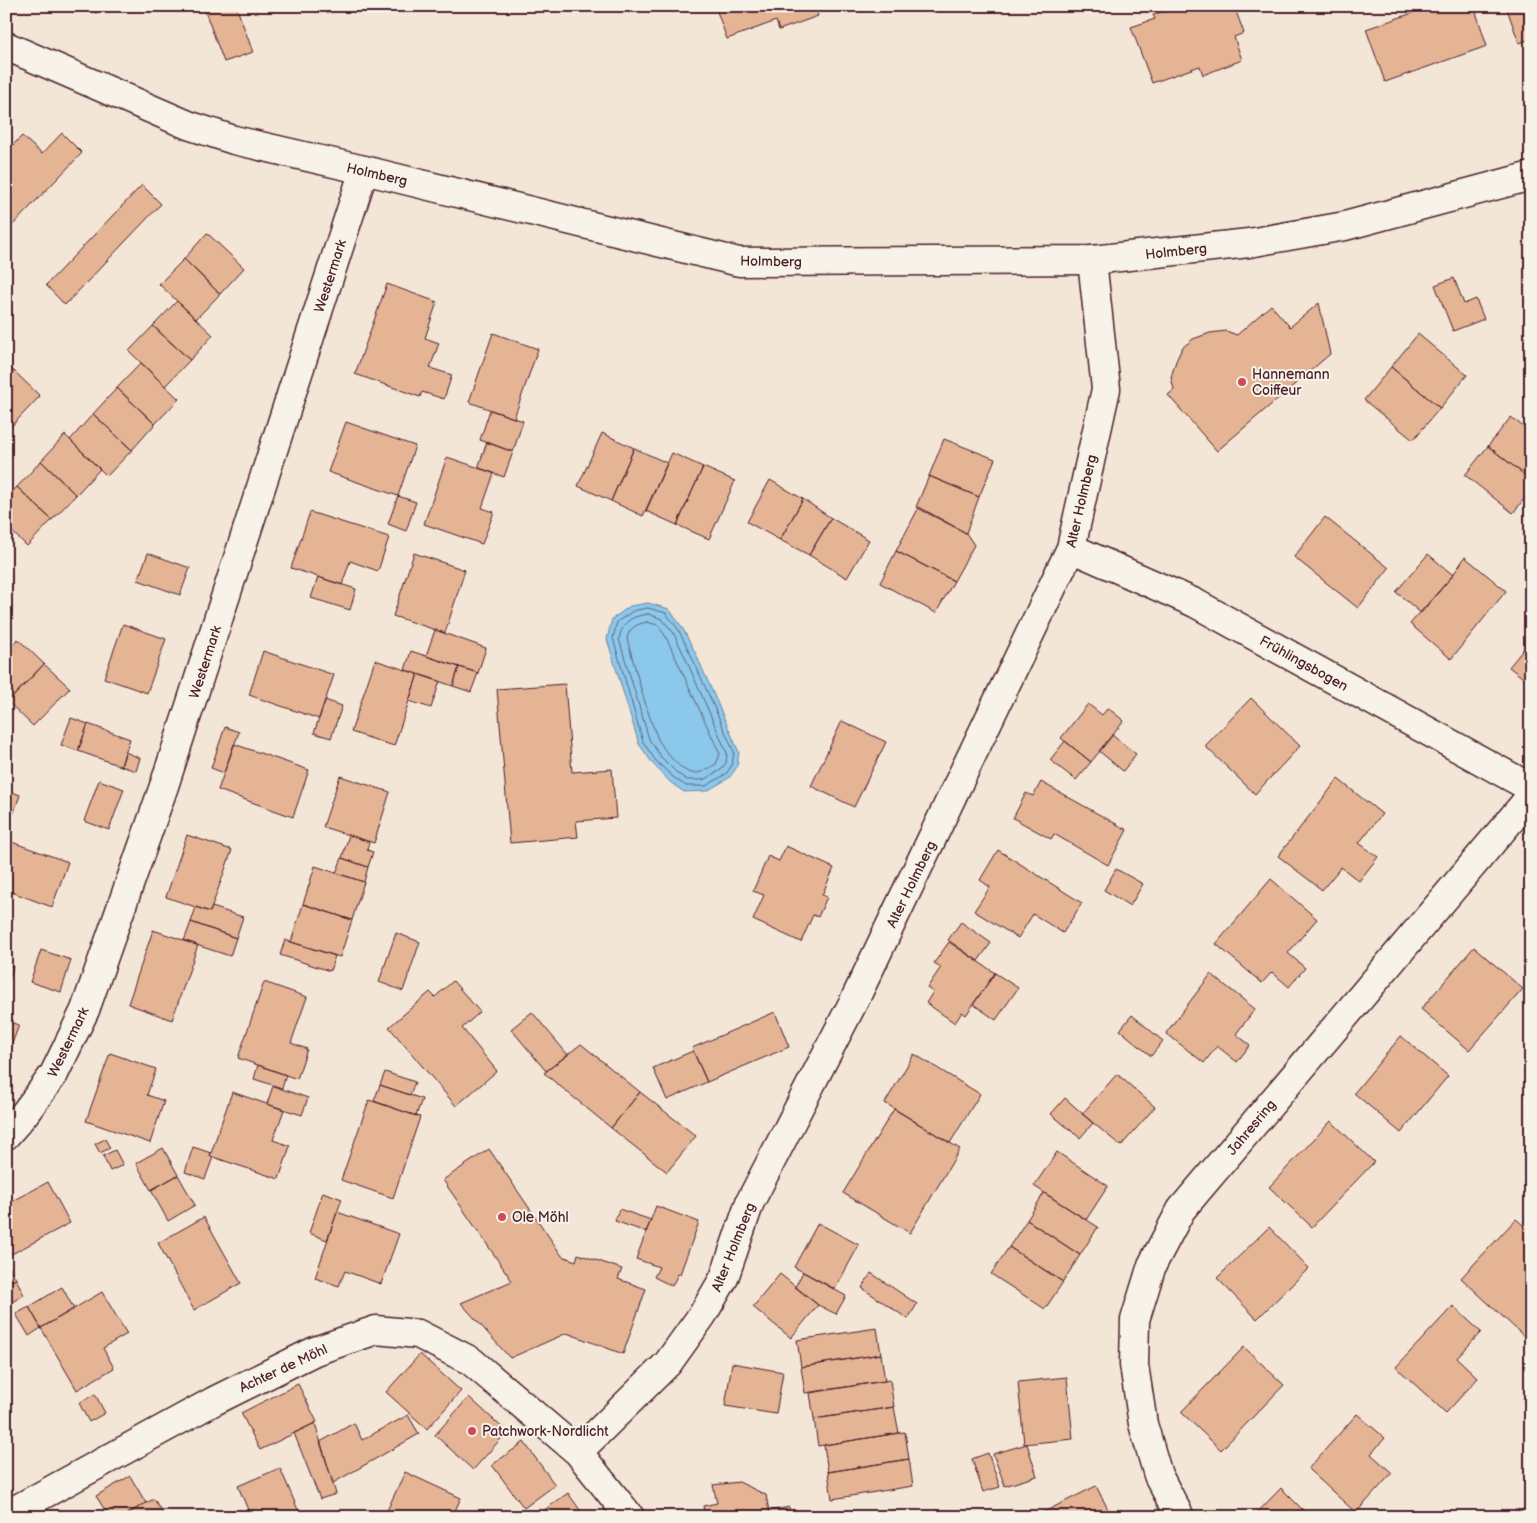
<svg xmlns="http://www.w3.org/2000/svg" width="1537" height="1523" font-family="'Balsamiq Sans',sans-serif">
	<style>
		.water { fill: #8bc8eb; stroke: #71849e }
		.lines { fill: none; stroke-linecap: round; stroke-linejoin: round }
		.shore { stroke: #646378; stroke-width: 1 }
		.building { fill: #e4b495; stroke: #4a1f2b }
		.minor-casing { stroke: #4a1f2b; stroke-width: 31 }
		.tertiary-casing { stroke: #4a1f2b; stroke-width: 31 }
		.minor { stroke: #f7f3e8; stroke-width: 28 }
		.tertiary { stroke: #f7f3e8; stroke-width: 28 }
		.poi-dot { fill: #d1495b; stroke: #f7f3e8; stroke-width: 2 }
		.labels { text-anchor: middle; stroke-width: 4; stroke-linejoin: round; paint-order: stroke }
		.street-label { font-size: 14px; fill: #4a1f2b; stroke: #f7f3e8 }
		.poi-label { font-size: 14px; fill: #4a1f2b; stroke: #f7f3e8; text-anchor: start }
	</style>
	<rect width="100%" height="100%" fill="#f3e6d7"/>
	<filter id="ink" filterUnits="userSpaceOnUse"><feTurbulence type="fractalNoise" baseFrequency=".02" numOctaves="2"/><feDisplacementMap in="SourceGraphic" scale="10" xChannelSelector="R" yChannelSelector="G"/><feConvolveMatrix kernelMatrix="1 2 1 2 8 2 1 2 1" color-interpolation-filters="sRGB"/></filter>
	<g filter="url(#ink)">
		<path class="water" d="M648 603 669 609 682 627 695 652 739 752 737 767 729 778 707 791 684 792 670 782 653 764 639 744 607 639 612 619 630 606Z"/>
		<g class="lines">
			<path class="shore" d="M648 608 666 613 678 629 691 655 734 752 732 765 726 774 706 786H686L673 777 656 761 643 742 613 638 617 622 633 611Z
				M648 614 662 619 673 632 685 657 727 753 726 763 721 770 703 780H687L677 773 661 757 649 739 619 639C623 621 630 617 648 614Z
				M647 622 658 625 666 637 720 754 716 764C708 769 701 774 691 773 680 771 659 745 656 734 644 704 636 670 627 639 629 628 636 624 647 622Z"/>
		</g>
		<path class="building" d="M93 6H113L95 13Z
			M203 6H236L253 52 224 62Z
			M715 6H814L818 16 779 30 776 21 727 39Z
			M1177 6H1234L1244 33 1234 37 1242 60 1203 75 1200 66 1152 83 1131 27 1155 19 1153 15Z
			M1433 6H1474L1487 46 1385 82 1366 29Z
			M1506 6H1531V39L1519 43Z
			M62 133 82 153 6 232V152L22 136 42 154Z
			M142 185 161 204 65 305 46 285Z
			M207 233 244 268 220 294 184 259Z
			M184 259 220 294 196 319 159 284Z
			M1454 278 1464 304 1476 299 1484 319 1453 331 1435 285Z
			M387 284 437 302 425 338 439 343 430 368 452 375 444 399 422 392 420 397 355 374Z
			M177 301 213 335 190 360 153 326Z
			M1319 303 1330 354 1217 451 1168 395 1174 390 1171 377 1176 361 1182 348 1193 339 1210 333 1226 331 1237 335 1271 305 1290 327Z
			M153 326 190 360 165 386 129 351Z
			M493 333 538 349 514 418 469 402Z
			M1418 334 1467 375 1440 408 1391 367Z
			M141 363 179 399 155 424 117 388Z
			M6 364 14 371 6 379Z
			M1391 367 1440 408 1413 440 1364 400Z
			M14 371 40 396 6 432V379Z
			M117 388 155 424 132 450 93 414Z
			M490 410 523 421 513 452 480 440Z
			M93 414 132 450 107 476 70 440Z
			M1511 417 1531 433V480L1488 446Z
			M346 422 415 446 398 496 328 472Z
			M602 433 634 448 611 501 578 486Z
			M65 435 100 469 76 495 41 461Z
			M944 439 995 459 979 497 929 476Z
			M487 442 513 452 504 477 478 468Z
			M1488 446 1531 480V490L1513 513 1465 475Z
			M634 448 667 463 643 516 611 501Z
			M672 453 703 467 677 525 646 511Z
			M447 457 494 473 482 508 494 512 482 544 424 524Z
			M41 461 76 495 52 520 17 487Z
			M703 467 735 481 709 539 677 525Z
			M929 476 979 497 966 533 916 507Z
			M770 480 803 499 780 540 747 522Z
			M17 487 52 520 27 546 6 526V498Z
			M398 496 416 502 406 531 388 524Z
			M803 499 831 518 809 555 780 540Z
			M919 507 966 533 974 545 954 581 896 551Z
			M310 512 389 537 378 571 350 561 342 585 291 568Z
			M1325 517 1389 568 1358 608 1294 557Z
			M831 518 869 540 847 578 809 555Z
			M896 551 954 581 936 613 880 583Z
			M148 553 190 568 180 595 138 580Z
			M414 553 465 570 445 633 393 616Z
			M1428 554 1453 575 1421 613 1396 592Z
			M1465 557 1506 591 1451 659 1410 624 1453 575Z
			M318 577 356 589 350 610 311 598Z
			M123 624 166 639 147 693 104 678Z
			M435 630 486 648 478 673 426 656Z
			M18 639 44 664 8 702 6 700V652Z
			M1531 640V684L1509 667Z
			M263 651 334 675 319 719 249 695Z
			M411 651 459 667 453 686 405 670Z
			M375 660 418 674 394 746 351 732Z
			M44 664 70 688 33 726 8 702Z
			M459 667 478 673 471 692 453 686Z
			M418 674 440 681 431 708 409 701Z
			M565 684 572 772 612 769 616 818 576 821 578 837 510 843 497 689Z
			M1251 698 1300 746 1255 794 1205 746Z
			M325 700 342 706 331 738 314 733Z
			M1088 704 1102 715 1108 708 1124 721 1091 762 1061 738Z
			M71 718 88 724 78 751 61 745Z
			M842 721 886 742 854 807 811 786Z
			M88 724 130 739 121 766 78 751Z
			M225 727 239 732 224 773 211 768Z
			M1112 735 1136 754 1123 771 1099 751Z
			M1065 741 1091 762 1076 780 1050 760Z
			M234 744 309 770 293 817 218 790Z
			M125 752 140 758 136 771 121 766Z
			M340 776 390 792 374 843 323 827Z
			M1338 779 1382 814 1359 843 1378 857 1359 881 1341 867 1322 890 1278 856Z
			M99 780 124 789 109 830 84 821Z
			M1041 782 1127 830 1108 865 1054 834 1051 839 1013 818 1026 793 1033 796Z
			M7 790 20 795 13 815 6 813Z
			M187 835 232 850 210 912 166 897Z
			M349 835 369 842 367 850 373 852 368 867 342 858Z
			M6 840 68 862 52 907 6 890Z
			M786 846 834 868 822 895 827 897 818 917 813 915 801 942 753 920 764 895 753 891 768 856 779 861Z
			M998 850 1082 903 1063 933 1033 914 1018 938 974 911 990 887 980 880Z
			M342 858 368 867 364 882 336 873Z
			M315 866 364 882 352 920 303 904Z
			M1116 869 1143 884 1130 906 1104 890Z
			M1271 879 1317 919 1288 953 1305 968 1289 987 1272 972 1262 983 1216 944Z
			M303 904 352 920 340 957 291 942Z
			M196 907 210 912 212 907 243 917 236 938 191 922Z
			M191 922 236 938 230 956 184 941Z
			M961 922 991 943 978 961 948 940Z
			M153 930 198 945 172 1020 128 1004Z
			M396 933 420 942 403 991 379 982Z
			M1531 939V953L1524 948Z
			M285 940 335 956 330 971 280 955Z
			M949 942 995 973 966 1015 962 1012 955 1023 926 1003 933 992 927 988 941 967 934 963Z
			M1474 947 1523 989 1469 1050 1421 1009Z
			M41 950 71 960 61 992 30 982Z
			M6 965 13 967 8 983 6 982Z
			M995 973 1018 988 996 1020 973 1004Z
			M1211 974 1255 1009 1236 1034 1250 1045 1237 1062 1217 1046 1204 1063 1166 1033Z
			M453 981 480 1012 462 1028 497 1071 456 1106 389 1027 430 992 435 997Z
			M264 982 307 997 291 1043 307 1049 297 1079 238 1058Z
			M532 1012 568 1055 546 1071 511 1029Z
			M775 1012 789 1047 707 1082 692 1048Z
			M1132 1015 1163 1041 1151 1056 1120 1030Z
			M6 1021 19 1025 6 1060Z
			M1401 1036 1448 1076 1401 1133 1354 1093Z
			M581 1044 640 1092 611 1128 544 1073Z
			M693 1051 707 1082 667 1100 653 1068Z
			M110 1053 156 1069 147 1095 164 1101 150 1143 86 1121Z
			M914 1054 980 1094 950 1143 885 1103Z
			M258 1065 286 1075 282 1088 254 1079Z
			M385 1072 415 1082 410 1095 380 1085Z
			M1117 1074 1155 1107 1121 1146 1082 1114Z
			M380 1085 422 1099 416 1116 374 1101Z
			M273 1086 308 1098 302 1115 267 1104Z
			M232 1092 284 1110 273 1140 290 1146 279 1179 210 1156Z
			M640 1092 696 1136 667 1172 611 1128Z
			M1065 1098 1093 1123 1080 1138 1051 1114Z
			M369 1100 420 1117 393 1198 341 1180Z
			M894 1109 960 1149 910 1233 843 1193Z
			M1331 1121 1374 1162 1312 1227 1269 1187Z
			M105 1139 110 1148 100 1153 95 1144Z
			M193 1147 211 1153 210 1156 213 1157 205 1179 185 1172Z
			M163 1148 178 1175 151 1190 136 1163Z
			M489 1149 562 1256 576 1261 578 1254 622 1269 618 1279 646 1289 623 1354 567 1333 510 1358 461 1303 512 1281 443 1180Z
			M115 1150 123 1165 110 1171 103 1156Z
			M1057 1152 1108 1186 1086 1220 1034 1186Z
			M178 1175 195 1205 168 1221 151 1190Z
			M48 1182 70 1223 6 1257V1205Z
			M323 1192 342 1199 327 1240 309 1233Z
			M1044 1193 1098 1227 1080 1255 1027 1220Z
			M656 1206 699 1222 680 1274H678L672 1286 654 1277 659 1267 636 1259Z
			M619 1209 651 1220 646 1232 615 1221Z
			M337 1212 399 1234 381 1284 345 1271 339 1286 315 1278Z
			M204 1217 241 1283 194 1310 158 1243Z
			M1516 1219 1531 1232V1339L1529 1341 1461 1278Z
			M1027 1220 1080 1255 1063 1282 1009 1247Z
			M818 1223 859 1245 835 1289 794 1267Z
			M1269 1227 1309 1268 1257 1319 1217 1278Z
			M1009 1247 1063 1282 1045 1309 991 1274Z
			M6 1261 16 1279 6 1284Z
			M803 1272 846 1296 836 1314 818 1305 795 1287Z
			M871 1273 917 1304 908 1319 862 1288Z
			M780 1274 818 1305 791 1338 753 1307Z
			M16 1279 24 1295 12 1302 6 1291V1284Z
			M62 1287 74 1309 41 1328 29 1307Z
			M102 1292 127 1334 103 1348 114 1368 77 1390 41 1328Z
			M1453 1306 1481 1332 1457 1358 1478 1378 1446 1413 1396 1367Z
			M29 1307 41 1328 29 1336 16 1314Z
			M877 1328 881 1354 801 1367 797 1340Z
			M1244 1347 1284 1385 1221 1450 1181 1412Z
			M420 1354 461 1391 427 1429 386 1392Z
			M881 1354 885 1381 805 1393 801 1367Z
			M732 1363 783 1372 776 1414 725 1406Z
			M1067 1377 1073 1439 1024 1444 1018 1382Z
			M890 1380 894 1407 814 1419 810 1393Z
			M298 1384 317 1422 260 1450 241 1413Z
			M95 1394 105 1413 89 1422 79 1403Z
			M469 1397 507 1432 473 1470 435 1435Z
			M894 1407 899 1433 818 1446 814 1419Z
			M1357 1414 1385 1438 1371 1454 1392 1473 1356 1513 1308 1469Z
			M408 1415 419 1434 333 1483 320 1442 354 1423 362 1440Z
			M315 1423 336 1494 320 1499 294 1433Z
			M905 1432 909 1459 828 1472 824 1445Z
			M524 1442 555 1485 524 1508 492 1465Z
			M1027 1444 1037 1476 1005 1486 993 1454Z
			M988 1453 1000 1487 983 1492 972 1459Z
			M909 1459 913 1486 832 1499 828 1472Z
			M280 1468 299 1512 288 1517H251L238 1486Z
			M405 1472 461 1498 452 1517H384Z
			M130 1476 146 1503 122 1517H109L96 1496Z
			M739 1482 766 1495 769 1511 789 1507 791 1517H705L703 1506 717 1503 713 1485Z
			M1096 1486 1112 1517 1036 1516Z
			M1281 1488 1310 1517H1253Z
			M568 1493 585 1517 536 1516Z
			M154 1499 165 1517H122L146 1503Z
			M1531 1501V1517H1516Z"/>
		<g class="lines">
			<g class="minor-casing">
				<path id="minor" d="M1071 548 1195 603 1531 788
					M6 1135 25 1113 54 1074 85 1010 164 786 364 170
					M578 1452 668 1363 703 1314 724 1278 750 1202 856 997 1071 548 1106 389 1092 260
					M6 1515 214 1401 315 1351 376 1330 418 1334 471 1361 578 1452 630 1517
					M1180 1517 1158 1475 1143 1424 1134 1365 1135 1320 1152 1265 1181 1210 1531 796"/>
			</g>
			<g class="tertiary-casing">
				<path id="tertiary" d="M6 46 188 125 234 140 364 170 739 262 1092 260 1249 243 1345 226 1531 176"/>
			</g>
			<use href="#minor" class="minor"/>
			<use href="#tertiary" class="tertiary"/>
		</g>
	</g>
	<g class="poi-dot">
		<circle cx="1242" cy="382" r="5"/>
		<circle cx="502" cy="1217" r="5"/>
		<circle cx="472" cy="1431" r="5"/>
	</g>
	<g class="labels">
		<g class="street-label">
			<text transform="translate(377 174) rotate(13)" y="5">Holmberg</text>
			<text transform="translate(1176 251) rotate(-6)" y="5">Holmberg</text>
			<text transform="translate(771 261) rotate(1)" y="5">Holmberg</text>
			<text transform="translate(330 276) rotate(-72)" y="5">Westermark</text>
			<text transform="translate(1081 501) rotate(-77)" y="5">Alter Holmberg</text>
			<text transform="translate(205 662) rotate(-72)" y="5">Westermark</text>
			<text transform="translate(1304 663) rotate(29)" y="5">Frühlingsbogen</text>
			<text transform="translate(911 884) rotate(-64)" y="5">Alter Holmberg</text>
			<text transform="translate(68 1042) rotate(-64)" y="5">Westermark</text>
			<text transform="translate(1251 1127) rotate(-50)" y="5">Jahresring</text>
			<text transform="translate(733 1247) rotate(-68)" y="5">Alter Holmberg</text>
			<text transform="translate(283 1368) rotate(-25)" y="5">Achter de Möhl</text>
		</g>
		<g class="poi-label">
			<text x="1252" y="379">Hannemann<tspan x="1252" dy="16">Coiffeur</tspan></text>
			<text x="512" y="1222">Ole Möhl</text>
			<text x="482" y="1436">Patchwork-Nordlicht</text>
		</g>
	</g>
	<rect width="1537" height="1523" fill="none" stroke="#f7f3e8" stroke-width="25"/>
	<rect x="12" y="12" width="1512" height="1498" fill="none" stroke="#4a1f2b" stroke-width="2" filter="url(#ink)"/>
</svg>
